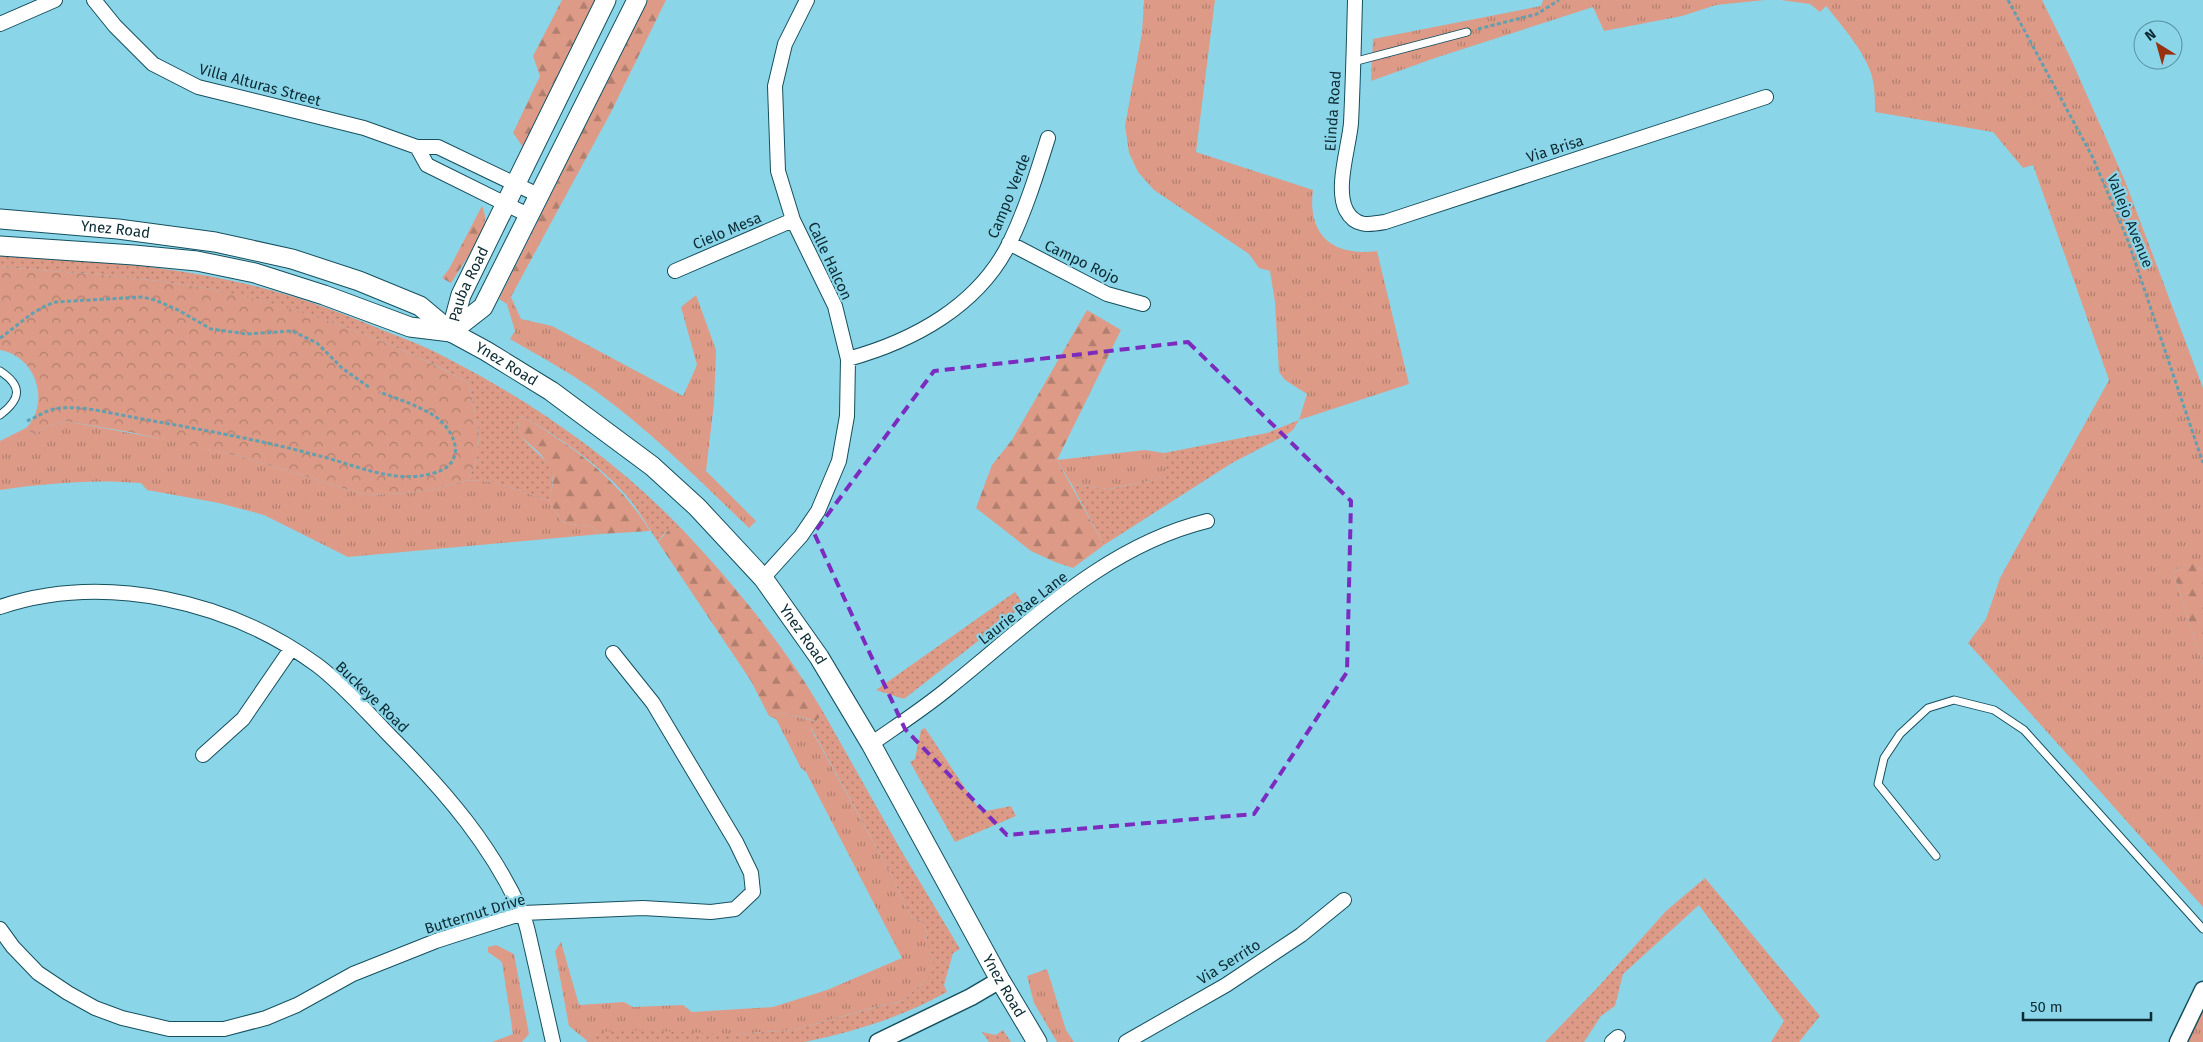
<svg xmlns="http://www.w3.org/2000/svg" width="2203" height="1042" font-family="'Fira Sans',sans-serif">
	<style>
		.grass { fill: url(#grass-tufts) }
		.forest { fill: url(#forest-firs) }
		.park { fill: url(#park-crowns) }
		.garden { fill: url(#garden-dots) }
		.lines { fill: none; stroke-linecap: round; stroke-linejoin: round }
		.service-casing { stroke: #15505e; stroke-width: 9 }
		.minor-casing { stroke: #15505e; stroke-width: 16 }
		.tertiary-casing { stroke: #15505e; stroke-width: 19 }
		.secondary-casing { stroke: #15505e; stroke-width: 21 }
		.path { stroke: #629faf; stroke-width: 3; stroke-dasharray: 4 2.5; stroke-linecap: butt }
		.service { stroke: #fff; stroke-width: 7 }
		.minor { stroke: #fff; stroke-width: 14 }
		.tertiary { stroke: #fff; stroke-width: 16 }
		.secondary { stroke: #fff; stroke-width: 19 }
		.marked { fill: none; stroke: #7b2cbf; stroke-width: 4; stroke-dasharray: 10 6; stroke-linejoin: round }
		.labels { text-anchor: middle; stroke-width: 4.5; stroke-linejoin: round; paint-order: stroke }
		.street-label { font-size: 15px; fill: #0c2b33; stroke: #8bd5e9 }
	</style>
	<defs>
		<pattern id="grass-tufts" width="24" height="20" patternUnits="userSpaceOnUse" patternTransform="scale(1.25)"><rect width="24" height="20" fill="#dd9b87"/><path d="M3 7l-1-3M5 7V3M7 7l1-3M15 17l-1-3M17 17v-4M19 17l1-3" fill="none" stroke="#b27f6f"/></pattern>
		<pattern id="forest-firs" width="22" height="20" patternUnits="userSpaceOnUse" patternTransform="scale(1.25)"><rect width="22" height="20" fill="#dd9b87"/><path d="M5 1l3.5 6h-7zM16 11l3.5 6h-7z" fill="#b27f6f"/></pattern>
		<pattern id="park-crowns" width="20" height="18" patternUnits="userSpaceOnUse" patternTransform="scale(1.25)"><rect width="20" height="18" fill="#dd9b87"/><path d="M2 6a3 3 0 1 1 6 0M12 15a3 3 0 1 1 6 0" fill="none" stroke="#b27f6f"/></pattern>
		<pattern id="garden-dots" width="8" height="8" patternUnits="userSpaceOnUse" patternTransform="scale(1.25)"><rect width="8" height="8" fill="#dd9b87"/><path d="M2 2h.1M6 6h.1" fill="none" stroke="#b27f6f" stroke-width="1.8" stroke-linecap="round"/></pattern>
	</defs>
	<rect width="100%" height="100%" fill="#8bd5e9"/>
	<path class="grass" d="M1144 0H1215L1196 152 1313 190C1307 235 1333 257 1377 251L1409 384 1299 420 1307 394 1285 380 1279 372 1275 302 1270 271 1259 268 1249 254 1154 190 1138 172 1129 153 1125 126 1142 33Z
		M1543 0H1765L1716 5 1682 16 1604 31 1593 7 1435 58 1371 81 1373 39 1541 6Z
		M1781 0H2042L2070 57 2125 181 2203 388V570C2191 561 2185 565 2173 572L2203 665V907L1968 643 1986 619 2000 578 2109 380 2033 165 2023 168 1993 132 1875 112C1875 99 1875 86 1871 73 1862 48 1842 26 1826 6L1820 12 1810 4Z
		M696 295 716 350 714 403 706 471 756 521 749 528C701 482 655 435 601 395 573 374 541 357 510 339L515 331 507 304 511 297 521 319 552 326 683 396 697 365 681 307Z
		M65 421 178 442 239 456 366 495 407 493 436 489 468 480 494 482 549 501 561 521 567 524 591 526 601 534 348 557 264 515 219 503 147 490 141 483C93 479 47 483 0 490V441L26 428 34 435 48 426Z
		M1145 450 1164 453 1168 477 1109 489 1072 485 1057 460Z
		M782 713 810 720 811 729 891 874 905 906 912 917 922 921 928 934 925 939C927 948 934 955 933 965 932 979 925 981 916 989 905 999 902 1004 886 1004L794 1030 737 1034 591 1035 586 1040 569 1026 555 951 561 942 579 1005 624 1002 633 1007 683 1005 692 1012 773 1007 827 990 902 958 806 772 801 768 776 719 769 716Z
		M496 945 514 954 529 1034 522 1042H492L513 1034 502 962 488 952V947Z
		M1047 969 1066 1030 1074 1042H1057L1034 1003 1027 976Z
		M2203 1006V1042H2185Z"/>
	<path class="forest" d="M562 0H597L525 150 513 133 540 76 533 56Z
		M648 0H666L610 114 507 304 499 299Z
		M482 206C485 213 486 219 484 226 477 245 462 265 451 283L442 278 449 269Z
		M1087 310 1121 330 1057 460 1104 545 1073 568 1055 562 1031 551 976 508 992 465 1012 440Z
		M522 416C573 446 619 480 650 531L601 534 591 526 567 524 561 521 549 501C550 494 554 484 553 478 552 472 546 461 542 456 533 444 509 434 522 416Z
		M676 527 681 528C734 584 783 644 822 710L821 716 816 721 782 713 769 716 751 681 658 542 669 529Z
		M2187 564H2194L2203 570V665L2173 572Z"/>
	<path class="park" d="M0 267C66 272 134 276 199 287 289 302 390 340 469 383L479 434 477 459 468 480 436 489 407 493 366 495 239 456 129 432 65 421 48 426 34 435 26 428C51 402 36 356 0 350Z"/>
	<path class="garden" d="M0 255C78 260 156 264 233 281 282 291 327 307 373 326 396 336 421 344 443 356 531 401 612 457 681 528 670 526 663 533 658 542 647 526 638 508 625 494 596 462 559 437 522 416 506 436 545 453 551 470 555 480 551 491 549 501L494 482 468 480 477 459 479 434 469 383C392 340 286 302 199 287 134 276 66 272 0 267Z
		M1299 420 1293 430 1286 435 1232 463 1104 545 1072 485 1110 489 1167 477 1164 453 1267 433Z
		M1015 592 1024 605 904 699 876 690Z
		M822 710 902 852 960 949 953 953 944 985 947 992C902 1017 854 1032 804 1042H587L586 1040 591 1035 602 1032 622 1030 737 1034 794 1030 887 1004C904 1004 905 998 917 988 926 981 933 976 933 963 933 954 927 948 925 940L928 934 922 921 912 917 905 906 891 874 809 724 810 720 816 721 821 716Z
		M925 728 981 812 1011 806 1016 816 955 842 910 762 915 759 921 730Z
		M1705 878 1820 1016 1799 1042H1771L1784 1021 1699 905 1623 974 1615 1006 1601 1016 1584 1042H1545L1599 986 1666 911Z
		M1003 1030 1011 1042H989L982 1032 996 1035Z"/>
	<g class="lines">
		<g class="service-casing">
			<path id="service" d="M1353 62 1467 32
				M0 371C23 386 21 399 0 415
				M1936 856 1878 784 1884 758 1900 734 1928 708 1954 700 1994 710 2024 730 2203 929"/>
		</g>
		<g class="minor-casing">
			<path id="minor" d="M94 0 115 26 153 64 198 87 364 128 417 147H438L538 195
				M1355 0C1354 41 1353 82 1351 123 1349 147 1335 188 1346 210 1355 227 1368 225 1385 222L1766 97
				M0 24 55 0
				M417 147 427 165 528 215
				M1009 243 1107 294 1143 304
				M675 271 793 220
				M848 359C913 341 979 306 1010 242 1026 209 1037 173 1048 138
				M763 578 801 536 818 511 839 461 847 416 848 359 835 306 793 220 778 171 775 86 785 44 807 0
				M0 607C105 572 229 601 317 665 346 687 371 717 397 743 447 794 491 845 521 911 527 922 529 937 532 949 539 980 546 1011 553 1042
				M871 744C898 725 926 707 951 686 1031 622 1105 546 1207 521
				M203 755 243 719 291 649
				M0 929 13 947 38 973 68 993 95 1008 122 1018 169 1029H224L266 1018 297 1005 353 974 436 941 523 913 643 908 711 912 735 909 753 892 751 873 736 842 653 703 613 653
				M1126 1042 1226 985 1301 935 1344 900
				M1612 1042 1618 1037"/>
		</g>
		<g class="tertiary-casing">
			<path id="tertiary" d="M878 1042 971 997 1000 980
				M2178 1042 2203 990"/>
		</g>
		<g class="secondary-casing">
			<g id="secondary">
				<path id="s1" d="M0 219 118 229 215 242 292 259 359 281 420 306 451 332 486 351 551 391 652 466 697 507 763 578 819 657 871 744 1000 980 1037 1042"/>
				<path d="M0 246 134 255 197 261 255 273 324 295 410 327 451 332"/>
				<path d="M451 332 483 307 637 0"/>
				<path id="s2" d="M451 332 461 295 606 0"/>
			</g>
		</g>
		<path class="path" d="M2008 0 2093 158 2128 241 2203 463
			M1478 29 1537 14 1559 0
			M0 338C19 325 33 309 56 302L142 297 155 300 178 310 211 329 247 334 292 331 317 343 342 368 370 388
			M27 421C35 418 45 411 54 409 80 404 112 414 137 418 197 429 257 439 316 455 354 464 394 485 434 473 471 463 454 425 428 412 413 404 396 398 379 392"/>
		<use href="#service" class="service"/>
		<use href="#minor" class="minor"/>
		<use href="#tertiary" class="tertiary"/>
		<use href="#secondary" class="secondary"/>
	</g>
	<path class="marked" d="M1188 342 1351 501 1347 672 1254 814 1007 835 905 729 814 533 934 371Z"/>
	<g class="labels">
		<g class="street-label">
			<text transform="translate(260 85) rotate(15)" y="5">Villa Alturas Street</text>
			<text transform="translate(1333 111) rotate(-86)" y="5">Elinda Road</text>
			<text transform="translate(1555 149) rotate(-18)" y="5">Via Brisa</text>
			<text transform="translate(1009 196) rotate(-68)" y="5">Campo Verde</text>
			<text transform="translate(2130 221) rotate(68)" y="5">Vallejo Avenue</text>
			<text dy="5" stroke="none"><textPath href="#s1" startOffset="116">Ynez Road</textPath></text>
			<text transform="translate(727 231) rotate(-23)" y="5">Cielo Mesa</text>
			<text transform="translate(830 261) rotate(65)" y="5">Calle Halcon</text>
			<text transform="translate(1082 262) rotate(26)" y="5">Campo Rojo</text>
			<text dy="5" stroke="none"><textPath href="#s2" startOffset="51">Pauba Road</textPath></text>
			<text dy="5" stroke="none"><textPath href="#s1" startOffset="536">Ynez Road</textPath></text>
			<text transform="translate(1023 608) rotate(-38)" y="5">Laurie Rae Lane</text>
			<text dy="5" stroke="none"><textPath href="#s1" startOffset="941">Ynez Road</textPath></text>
			<text transform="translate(372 697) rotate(44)" y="5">Buckeye Road</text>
			<text transform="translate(475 914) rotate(-17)" y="5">Butternut Drive</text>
			<text transform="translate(1229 962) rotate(-32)" y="5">Via Serrito</text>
			<text dy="5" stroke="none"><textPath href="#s1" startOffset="1346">Ynez Road</textPath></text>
		</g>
	</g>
	<g transform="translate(2158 45) rotate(323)"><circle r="24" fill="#8bd5e9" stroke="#5891a0"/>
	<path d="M0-4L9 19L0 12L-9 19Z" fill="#98310e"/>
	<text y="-8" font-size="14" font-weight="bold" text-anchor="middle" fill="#0c2b33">N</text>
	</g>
	<path d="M2023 1012v8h128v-8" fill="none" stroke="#0c2b33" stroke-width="2.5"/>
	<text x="2030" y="1012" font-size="15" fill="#0c2b33" stroke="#8bd5e9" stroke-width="4" paint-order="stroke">50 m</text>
</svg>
